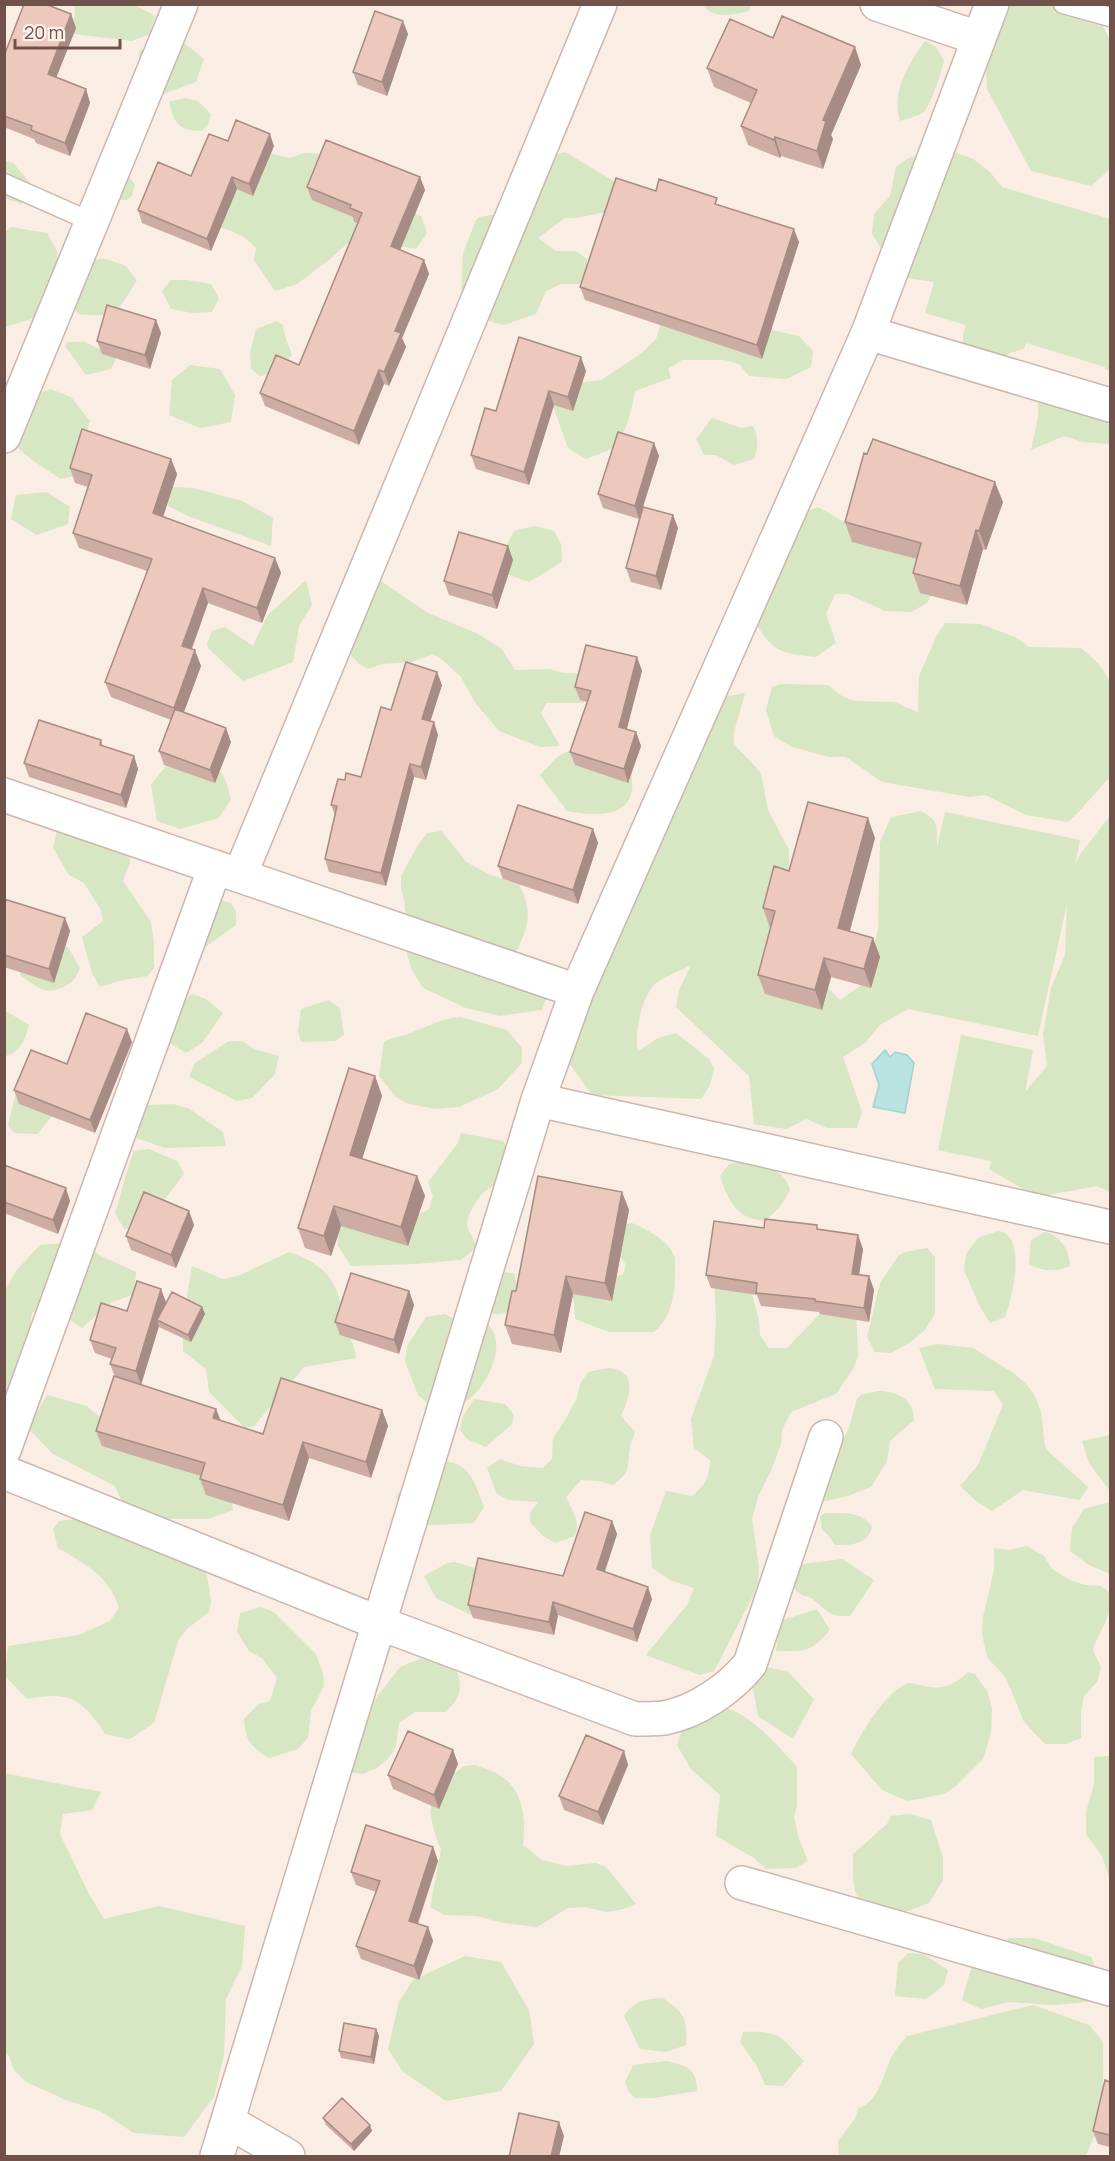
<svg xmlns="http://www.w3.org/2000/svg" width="1115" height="2161" font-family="Manrope,sans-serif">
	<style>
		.green { fill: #d7e6c3 }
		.water { fill: #bae2e1; stroke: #a1d3d2; stroke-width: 1.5 }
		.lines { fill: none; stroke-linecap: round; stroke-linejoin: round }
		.lane-casing { stroke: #cdb6ae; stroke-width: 21 }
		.street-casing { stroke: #cdb6ae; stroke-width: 36 }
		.lane { stroke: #fff; stroke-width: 18 }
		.street { stroke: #fff; stroke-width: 33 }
		.wall { fill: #ccaca3 }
		.shaded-wall { fill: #a68c84 }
		.building { fill: #edc8bd; stroke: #a68c84; stroke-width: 1.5 }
	</style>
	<rect width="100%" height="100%" fill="#faede3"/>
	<path class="green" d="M75 5H135L155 16 150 34 132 41 73 34Z
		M703 5H751L749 11C734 15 713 19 703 5Z
		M983 5H1088L1099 19 1110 40V169L1091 186 1031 171 987 89Z
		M177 37 204 59 196 82 163 94H138L139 51Z
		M925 41 936 47 944 61C942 71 930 106 924 112 917 116 908 119 900 121 891 93 908 64 925 41Z
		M185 98 198 101 211 114 209 123 202 131C178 130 175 125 169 102Z
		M943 148 973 159 990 172 1002 187 1110 219V371L1105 369V367L1026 343 1024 349 1010 353 995 363 963 355V334L966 325 925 313 934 282 900 277 872 234 874 214 890 196 896 167 909 158Z
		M254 150 290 158 304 153 326 154 350 183 421 216 427 233 416 249 384 243 370 237 348 243 329 260 297 284 275 291 254 260 256 248C242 232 223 228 203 223Z
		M565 152 612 180 628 200V208L575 218H565L538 238 556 251H576L587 259V280L579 284H561L546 291 536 314 504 325 489 321 464 306 461 302 463 253 476 220 479 217 509 212 554 155Z
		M4 161 13 163 32 185 21 204 5 198Z
		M123 168 135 185 132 196 127 200 107 199Z
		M11 227 47 233 57 251 60 293 38 317 5 327V232Z
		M103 258 126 266 137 280C116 313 119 318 78 314L66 300 82 264Z
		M171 280H187L211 284 219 298 212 312 193 313 171 309 162 291Z
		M666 306 758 330H772L799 336 813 351 811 367 786 379 749 376 739 364 724 360H682L668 369 671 378 635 391C632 408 626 437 612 448 605 453 594 455 586 459L568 448 552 403 577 383 601 380 642 353 656 339Z
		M277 321 283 325C284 337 289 345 292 355L275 373 260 376 251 369 250 353 256 329Z
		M68 342H85L117 357 111 369 86 375 65 346Z
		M190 365 220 369 235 395 231 422 200 428 169 415 172 380Z
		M1038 383 1110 398V444L1083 442 1064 436 1031 450 1038 418Z
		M51 389 71 397 90 421 80 453 107 468 61 479 32 460 11 442 16 402Z
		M712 418 741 428 753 426C759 438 758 447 754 459L734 465 716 455H704L696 439Z
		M156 486 193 488 242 501 273 518 271 546 188 516 153 498Z
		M47 492 70 507 68 524 37 535 11 519 16 495Z
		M818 507 867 535 894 533 940 580 927 603 911 612 885 611 848 594H835L826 614 836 643 816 657C779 653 773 652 753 619L807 511Z
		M535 526 554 531 561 544 562 562 529 582 495 570 514 531Z
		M306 580 312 605 299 626 293 662 243 681 208 648 207 644 212 631 225 627 253 646 267 616Z
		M381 581 428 613 476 633 501 648 515 670 549 669 563 673 593 674 594 690 583 703H546L541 713 560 746 540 747 499 731 476 704 461 677 439 657 432 654 412 662 382 664 368 669 359 664 351 655 349 633 360 597Z
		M945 623 981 624 1017 638 1029 647 1081 648 1099 664 1110 681V777C1096 791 1084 808 1068 822L1026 815 985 795 970 797 882 782 846 757H829L792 747 774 736 766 710 772 687 781 684 828 685 840 695 854 701 894 702 918 712 919 676 936 637Z
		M745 693 734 732V744L761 773 768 810 789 850V912L795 954 840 1000 863 984 878 930 880 842 891 817 921 811C941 822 936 827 937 847L945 812 1080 840 1075 865 1081 853 1110 816V1192L1097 1186 1037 1197 989 1169 991 1161 938 1150 961 1035 1033 1050 1025 1092 1047 1066 1043 1034 1051 988 1065 955 1067 903 1038 1036 908 1009 880 1025 865 1043 843 1057 862 1112 857 1128H827L807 1119 786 1129 754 1124 749 1076 676 1007 679 990 691 965C682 970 658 979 653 986 641 1001 634 1033 638 1051L658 1038 676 1033 709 1059 714 1069 710 1085 701 1099 592 1095 563 1055 711 699Z
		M577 747 631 766C631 774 633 783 632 790 628 820 588 815 567 811L540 775 558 756Z
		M202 756C221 769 226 776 231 799L219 818 180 829 157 821 151 785 165 767Z
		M91 821 125 824 130 862 123 881 151 922 154 944V968L148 976 123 980 100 987 92 973 82 937 103 921 101 910 84 883 69 875 53 848 57 831Z
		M442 831 466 862 489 874 519 885C534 912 528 928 515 954L550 987 542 1010 500 1016 466 1008 423 988 412 970 407 954 405 904 401 888V876L418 845 427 833Z
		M200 895 231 903 236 911V925L198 952Z
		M20 944H49L68 947 80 968C76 978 74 981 65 986 46 997 36 986 20 975Z
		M192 994 206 999 223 1013 202 1043 186 1053 167 1041 165 1017Z
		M329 1000 340 1008 344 1035 335 1041 301 1042 298 1031 301 1009Z
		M4 1010 29 1025C25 1039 21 1053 5 1056Z
		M461 1017 507 1030 522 1048V1063L498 1089 459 1107 435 1109 406 1103 396 1097 379 1076 384 1042C393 1037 401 1037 411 1033 428 1026 443 1018 461 1017Z
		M229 1041H242L254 1049 279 1056 275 1074 252 1098 237 1101 189 1077 195 1063Z
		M16 1093 55 1112 38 1134 14 1133 8 1125Z
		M173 1104 188 1108 223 1132 226 1146 165 1148 131 1136 134 1106Z
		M461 1133 503 1141C512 1150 507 1170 500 1180 496 1186 487 1188 482 1194 476 1200 471 1210 468 1218 464 1233 476 1236 476 1248L461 1260 415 1264 351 1266 337 1244 339 1225 408 1221 429 1209 433 1196 428 1182 458 1143Z
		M149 1149 177 1161 184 1174 165 1199 159 1221 137 1230 124 1229 115 1213C122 1192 126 1171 134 1151Z
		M751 1159C767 1165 785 1171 790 1190L780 1207 765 1221C737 1219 728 1201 720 1176L729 1164Z
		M632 1223C649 1231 668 1239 675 1258 675 1285 676 1313 654 1332H609L575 1319 574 1302 566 1286 623 1275 626 1265 612 1244 619 1226Z
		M998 1231C1028 1234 1012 1300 1005 1317L990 1323 980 1307 964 1270 966 1254 978 1238Z
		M1045 1232C1060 1235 1070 1251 1070 1266 1055 1272 1044 1272 1029 1264L1031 1240Z
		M80 1242 101 1256 136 1272 134 1294 110 1303 82 1328 56 1311 32 1312 28 1346 5 1410V1291L16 1271 40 1245Z
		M927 1248 935 1257V1314L925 1330 912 1341 891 1353 875 1352 867 1337 880 1283 898 1256 905 1252Z
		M289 1252C333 1268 336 1283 347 1327 349 1338 356 1348 356 1358L304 1367 254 1426 245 1428 209 1392 206 1369 183 1351V1322L192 1266 223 1279 238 1276Z
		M498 1272 514 1273 519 1296C509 1311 509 1315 490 1314Z
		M714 1278 750 1286 759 1321 760 1335 769 1348H787L820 1314 836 1301 856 1308 858 1357 853 1369 836 1394 791 1412 782 1430 781 1444 771 1471 758 1497 752 1519 759 1567 758 1582 753 1596 714 1671 699 1675 646 1655 687 1605 694 1588 672 1581 652 1568 650 1535 666 1491 692 1496C705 1485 710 1477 710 1460L694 1448 691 1419 714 1356 716 1318Z
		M445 1314 458 1321H486C488 1325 492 1329 494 1333 503 1354 484 1391 465 1402 457 1407 442 1406 432 1407L418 1395 405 1361 407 1346 426 1317Z
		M938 1344 973 1348 1015 1374 1024 1382 1034 1394 1041 1412 1045 1446 1049 1452 1088 1487 1080 1500 1023 1490 992 1511 976 1501 960 1486 978 1465 1003 1405 994 1391 935 1389 919 1348Z
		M609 1368C639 1372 630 1395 621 1416L635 1432C634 1437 631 1441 630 1446 627 1465 632 1472 613 1485L599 1481 581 1480 566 1497C572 1511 581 1521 575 1536L555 1543 543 1536 530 1522V1513L538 1502 509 1500 497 1494 487 1468 500 1459 520 1466 543 1468 552 1459 553 1438 564 1422 577 1398 580 1384 588 1372Z
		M877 1391C896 1391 914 1398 914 1420L890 1441 887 1461 871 1487 848 1496 825 1501 815 1496 849 1428 857 1399 861 1395Z
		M47 1395 87 1406 135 1447 227 1461 233 1510 208 1519H165L127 1513 115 1486 53 1454 28 1428Z
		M474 1399 505 1404 514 1415 512 1424 486 1447 467 1439 460 1430 463 1416Z
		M1110 1435V1491L1089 1463 1082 1441Z
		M440 1461C470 1461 475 1483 484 1507L474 1523 416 1526 401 1520 396 1496 422 1470Z
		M1110 1502V1574L1089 1565 1070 1551 1072 1528 1084 1509Z
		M825 1513C841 1513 863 1511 872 1527 868 1545 851 1545 835 1545L828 1535 822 1530 820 1516Z
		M78 1519 205 1562 211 1601 209 1612 187 1629 178 1641 154 1723 130 1739 105 1734C82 1698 69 1691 27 1699L5 1676 8 1646 79 1635 110 1621 119 1608C110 1576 85 1564 58 1548L53 1529 59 1521Z
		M1027 1546 1044 1556 1052 1569 1070 1580 1085 1585 1101 1586 1109 1592C1114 1617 1100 1627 1093 1650L1101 1667 1097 1682 1084 1696 1081 1711V1738L1066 1744H1045L1024 1722 1006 1678 987 1657 982 1634 983 1617 994 1570V1548L1010 1550Z
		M842 1559 874 1580 850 1616C827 1617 828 1610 811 1598 809 1596 805 1597 802 1595 795 1592 791 1581 788 1575L794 1565Z
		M455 1562 485 1571 484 1619 471 1615 436 1598 424 1576 447 1563Z
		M261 1607 274 1612 316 1654 323 1673 324 1686 311 1711 308 1738 298 1749 269 1758C251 1747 245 1740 244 1719L258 1704 270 1701 277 1678 262 1658 249 1651 237 1632 240 1613Z
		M817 1609 830 1630C810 1653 806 1651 776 1651L780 1621Z
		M420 1659 439 1660 455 1666C463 1686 462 1696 446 1712H415L399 1723 396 1747 388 1759 377 1768 363 1774 348 1772 358 1722 400 1667Z
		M758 1665 788 1672 814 1699 793 1739 758 1716 752 1683Z
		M968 1672 975 1674 987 1691 992 1708 991 1733 983 1759 955 1787 944 1794 907 1801 882 1790 851 1754C860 1734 888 1688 909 1683 913 1683 918 1685 923 1686 943 1690 953 1686 968 1672Z
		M712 1704C749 1710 773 1741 797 1767V1806L794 1817 799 1839 808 1861 795 1868 766 1869 754 1858 716 1836 720 1795 691 1769 677 1745 684 1724Z
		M1110 1756V1880L1102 1856 1086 1834V1812L1094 1784V1757Z
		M475 1765C484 1768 493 1771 501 1776 524 1791 526 1821 523 1845L542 1860 567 1866 596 1863 606 1867 636 1904 623 1909 607 1912 585 1907 568 1908 537 1927 503 1923 476 1916 444 1915 430 1907 441 1850 434 1831 430 1811 436 1787 464 1766Z
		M4 1773 101 1792 92 1810 63 1814 60 1834 89 1894 104 1919 159 1906 245 1926 242 1966 226 1999 224 2055 214 2097 184 2137 134 2133 100 2111 66 2100 26 2082 14 2070 9 2056 4 2051Z
		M910 1814 931 1820 943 1858V1880L929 1903 880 1922C851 1897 853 1890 853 1854L887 1824 891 1816Z
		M1010 1938H1034L1091 1957C1100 1978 1102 1984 1087 2002L1054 2005 1008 2002 981 2009 962 2000 975 1955Z
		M908 1953 923 1954 948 1970 944 1985 926 1999 895 1996 898 1963Z
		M465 1956 501 1962 529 2010 534 2044 501 2091 446 2101 403 2072 388 2049 399 2002 413 1980Z
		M663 1998C685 2014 687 2017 686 2045L666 2052 640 2049 624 2016C634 2001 645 1999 663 1998Z
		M1033 2005 1089 2025 1103 2042C1103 2083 1106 2119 1085 2156H839L838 2141 854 2120 859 2108C880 2101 883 2073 892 2056 896 2049 902 2042 907 2036Z
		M743 2032C781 2031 779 2035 804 2061L783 2086 765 2085 757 2066 740 2042Z
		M667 2061C687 2066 697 2068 697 2091L654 2098H635L628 2091 625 2082 633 2065Z"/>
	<path class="water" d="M885 1050 890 1057 895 1052 907 1055 914 1063 905 1113 873 1107 879 1085 872 1064Z"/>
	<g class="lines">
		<g class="lane-casing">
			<path id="lane" d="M1063 4 1110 17
				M4 183 92 222"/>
		</g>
		<g class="street-casing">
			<path id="street" d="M877 4 978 38
				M868 333 1110 405
				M4 436 181 4
				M4 795 577 991
				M240 875 600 4
				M538 1100 1110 1227
				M4 1450 215 867
				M4 1472 379 1623 635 1719C645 1719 654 1719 664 1718 696 1712 730 1689 750 1664L826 1437
				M742 1883 1110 1989
				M229 2122 288 2156
				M217 2156 538 1100 577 991 868 333 992 4"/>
		</g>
		<use href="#lane" class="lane"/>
		<use href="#street" class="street"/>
	</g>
	<path class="wall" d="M71 14 76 28 56 78 86 89 90 103 70 156 36 143 34 139 4 127V56Z
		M408 34 387 96 358 85 353 72Z
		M773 38 855 47 861 65 831 135 833 139 823 169 781 156 780 158 748 145 741 126 751 103 714 87 707 68Z
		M228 141 274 146 253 196 237 189 211 251 142 223 138 210 191 176Z
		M420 177 425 190 400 250 424 260 429 274 402 338 406 347 389 386 384 384 359 445 265 406 260 393 299 365 358 223 354 222 353 217 312 200 307 187Z
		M656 191 720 205 799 242 762 359 585 300 580 287Z
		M156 320 161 333 150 369 102 354 97 341Z
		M586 371 573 411 554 405 529 485 476 469 471 455 496 411Z
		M654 443 659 456 643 507 678 528 661 590 631 582 626 568 639 519 603 508 598 494Z
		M171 459 177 474 163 517 275 558 281 573 262 623 208 603 192 649 201 666 183 713 231 742 215 783 164 765 159 751 171 720 111 697 105 682 147 571 79 548 73 533 88 487 75 483 70 468Z
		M1003 502 986 550 983 549 967 605 920 593 913 573 917 559 852 542 845 522Z
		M508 546 513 560 497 609 449 595 444 581Z
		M637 657 642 671 626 729 636 732 641 746 628 783 575 765 570 752 587 702 580 700 575 687Z
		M442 685 430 721 438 735 426 780 414 777 386 886 329 872 325 859 335 815 331 805 345 780 361 777 391 710Z
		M101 740 103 746 134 756 138 769 126 808 29 777 24 763Z
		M593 829 598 843 578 904 503 879 498 866Z
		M875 838 850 931 873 938 880 957 871 988 831 977 822 1010 765 994 758 975 771 928H770L763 908 789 871Z
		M4 899 65 918 70 931 54 983 4 967Z
		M132 1042 95 1133 19 1104 14 1090Z
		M375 1076 382 1096 362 1159 417 1176 425 1196 408 1246 341 1226 331 1256 305 1248 298 1228Z
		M4 1165 70 1201 58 1234 4 1213Z
		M622 1192 629 1210 612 1301 573 1294 561 1353 512 1344 505 1325 516 1291Z
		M189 1211 194 1225 176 1268 131 1250 126 1236Z
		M764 1228 819 1229 863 1249 859 1275 869 1276 874 1290 869 1322 820 1314 819 1312 761 1306 757 1295 711 1288 706 1275Z
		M409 1291 414 1305 399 1354 340 1335 335 1322Z
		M166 1302 202 1307 205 1314 191 1342 159 1327V1326L141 1385 216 1409 220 1420 263 1434 382 1410 388 1426 371 1478 309 1458 289 1521 206 1495 200 1479 201 1476 102 1446 96 1431 115 1377 110 1364 112 1359 95 1353 90 1340 127 1311Z
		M612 1521 617 1534 605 1572 652 1599 637 1642 558 1615 554 1635 473 1618 468 1605 563 1576Z
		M453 1750 458 1764 439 1809 393 1789 388 1775Z
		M624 1751 628 1765 603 1825 564 1810 559 1796Z
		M433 1847 438 1861 418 1924 428 1927 433 1941 419 1980 361 1959 356 1946 376 1892 356 1885 351 1872Z
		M376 2029 379 2036 374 2064 341 2058 339 2051Z
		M1110 2082V2147L1098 2144 1093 2131Z
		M323 2118 370 2125 372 2131 354 2151 326 2125Z"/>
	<path class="shaded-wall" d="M71 14 76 28 52 88 48 74Z
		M403 21 408 34 387 96 382 82Z
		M855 47 861 65 831 135 833 139 823 169 817 151 823 120Z
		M86 89 90 103 70 156 65 143Z
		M270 134 274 146 253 196 249 184Z
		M775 137 781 156 780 158 774 140Z
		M232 177 237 189 211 251 207 239Z
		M420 177 425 190 396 260 391 246Z
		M794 229 799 242 762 359 757 345Z
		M424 260 429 274 402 338 406 347 389 386 384 372 395 331Z
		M156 320 161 333 150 369 145 355Z
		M581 357 586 371 573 411 568 397Z
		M379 370 384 384 359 445 354 431Z
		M549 391 554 405 529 485 524 472Z
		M654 443 659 456 639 519 635 506Z
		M171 459 177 474 159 529 153 513Z
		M995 482 1003 502 986 550 979 531Z
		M673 515 678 528 661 590 656 576Z
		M976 530 983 549 967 605 960 586Z
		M508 546 513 560 497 609 492 595Z
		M275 558 281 573 262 623 257 608Z
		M203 588 208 603 187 661 182 646Z
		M195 650 201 666 180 723 174 708Z
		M637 657 642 671 624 740 619 727Z
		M437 672 442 685 427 732 422 719Z
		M434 722 438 735 426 780 421 767Z
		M226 728 231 742 215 783 210 770Z
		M636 732 641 746 628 783 624 769Z
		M134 756 138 769 126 808 121 795Z
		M410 764 414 777 386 886 381 873Z
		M868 818 875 838 845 948 838 928Z
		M593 829 598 843 578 904 573 890Z
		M65 918 70 931 54 983 49 969Z
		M873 938 880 957 871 988 864 969Z
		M824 958 831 977 822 1010 815 990Z
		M127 1029 132 1042 95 1133 90 1120Z
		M375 1076 382 1096 357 1175 350 1155Z
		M417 1176 425 1196 408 1246 401 1227Z
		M66 1188 70 1201 58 1234 53 1220Z
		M622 1192 629 1210 612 1301 605 1283Z
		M334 1206 341 1226 331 1256 324 1236Z
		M189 1211 194 1225 176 1268 171 1255Z
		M858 1235 863 1249 857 1288 852 1274Z
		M566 1276 573 1294 561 1353 554 1335Z
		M869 1276 874 1290 869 1322 864 1308Z
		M161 1289 166 1302 157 1320 159 1326 141 1385 136 1371Z
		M409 1291 414 1305 399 1354 394 1340Z
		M202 1307 205 1314 191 1342 188 1335Z
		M216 1409 222 1424 213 1418Z
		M382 1410 388 1426 371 1478 366 1462Z
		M303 1442 309 1458 289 1521 283 1505Z
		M612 1521 617 1534 601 1582 597 1569Z
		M648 1587 652 1599 637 1642 633 1629Z
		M553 1602 558 1615 554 1635 549 1622Z
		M453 1750 458 1764 439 1809 434 1795Z
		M624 1751 628 1765 603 1825 598 1812Z
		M433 1847 438 1861 414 1934 409 1921Z
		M428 1927 433 1941 419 1980 414 1966Z
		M376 2029 379 2036 374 2064 371 2057Z
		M559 2122 564 2136 559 2157H551Z
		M370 2125 372 2131 354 2151 351 2144Z"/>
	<path class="building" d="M24 4H45L71 14 48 74 86 89 65 143 31 130 32 126 4 116V56Z
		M375 11 403 21 382 82 353 72Z
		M782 16 855 47 823 120 826 121 817 151 775 137 774 140 741 126 757 90 707 68 730 19 773 38Z
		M236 120 270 134 249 184 232 177 207 239 138 210 158 162 191 176 209 134 228 141Z
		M326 140 420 177 391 246 424 260 395 331 401 333 384 372 379 370 354 431 260 393 276 355 299 365 362 213 350 208 351 205 307 187Z
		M616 178 656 191 659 179 717 198 715 204 794 229 757 345 580 287Z
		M107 305 156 320 145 355 97 341Z
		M519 337 581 357 568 397 549 391 524 472 471 455 485 408 496 411Z
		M82 429 171 459 153 513 275 558 257 608 203 588 182 646 195 650 174 708 105 682 152 559 73 533 92 475 70 468Z
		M618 432 654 443 635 506 598 494Z
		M873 439 995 482 979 531 976 530 960 586 913 573 921 543 845 522 864 453 867 454Z
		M643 507 673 515 656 576 626 568Z
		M459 532 508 546 492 595 444 581Z
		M586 645 637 657 619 727 636 732 624 769 570 752 591 691 575 687Z
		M406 662 437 672 422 719 434 722 421 767 410 764 381 873 325 859 337 806 331 805 338 779 345 780 346 773 361 777 381 707 391 710Z
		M175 709 226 728 210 770 159 751Z
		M39 720 101 740 100 745 134 756 121 795 24 763Z
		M808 802 868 818 838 928 873 938 864 969 824 958 815 990 758 975 775 911 763 908 774 866 789 871Z
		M518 805 593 829 573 890 498 866Z
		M4 899 65 918 49 969 4 955Z
		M86 1013 127 1029 90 1120 14 1090 31 1050 67 1064Z
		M349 1068 375 1076 350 1155 417 1176 401 1227 334 1206 324 1236 298 1228Z
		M4 1165 66 1188 53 1220 4 1202Z
		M538 1176 622 1192 605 1283 566 1276 554 1335 505 1325 512 1291H516Z
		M144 1192 189 1211 171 1255 126 1236Z
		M765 1219 817 1225V1229L858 1235 852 1274 869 1276 864 1308 815 1301V1299L756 1293 757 1283 706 1275 714 1221 764 1228Z
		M351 1273 409 1291 394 1340 335 1322Z
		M137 1281 161 1289 136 1371 110 1364 116 1348 90 1340 101 1303 127 1311Z
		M172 1292 202 1307 188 1335 157 1320Z
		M114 1376 216 1409 213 1418 263 1434 281 1378 382 1410 366 1462 303 1442 283 1505 200 1479 205 1463 96 1431Z
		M585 1512 612 1521 597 1569 648 1587 633 1629 553 1602 549 1622 468 1605 478 1558 563 1576Z
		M408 1731 453 1750 434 1795 388 1775Z
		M586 1735 624 1751 598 1812 559 1796Z
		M366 1825 433 1847 409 1921 428 1927 414 1966 356 1946 380 1881 351 1872Z
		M344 2023 376 2029 371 2057 339 2051Z
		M1105 2080 1110 2082V2135L1093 2131Z
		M342 2098 370 2125 351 2144 323 2118Z
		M519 2113 559 2122 551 2157H509Z"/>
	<rect width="1115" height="2161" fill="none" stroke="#70524b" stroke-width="12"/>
	<path d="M15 39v9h105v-9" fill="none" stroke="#70524b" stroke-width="3"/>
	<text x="24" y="39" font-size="18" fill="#70524b" stroke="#fdf2e9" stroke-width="4.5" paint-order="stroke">20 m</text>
</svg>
